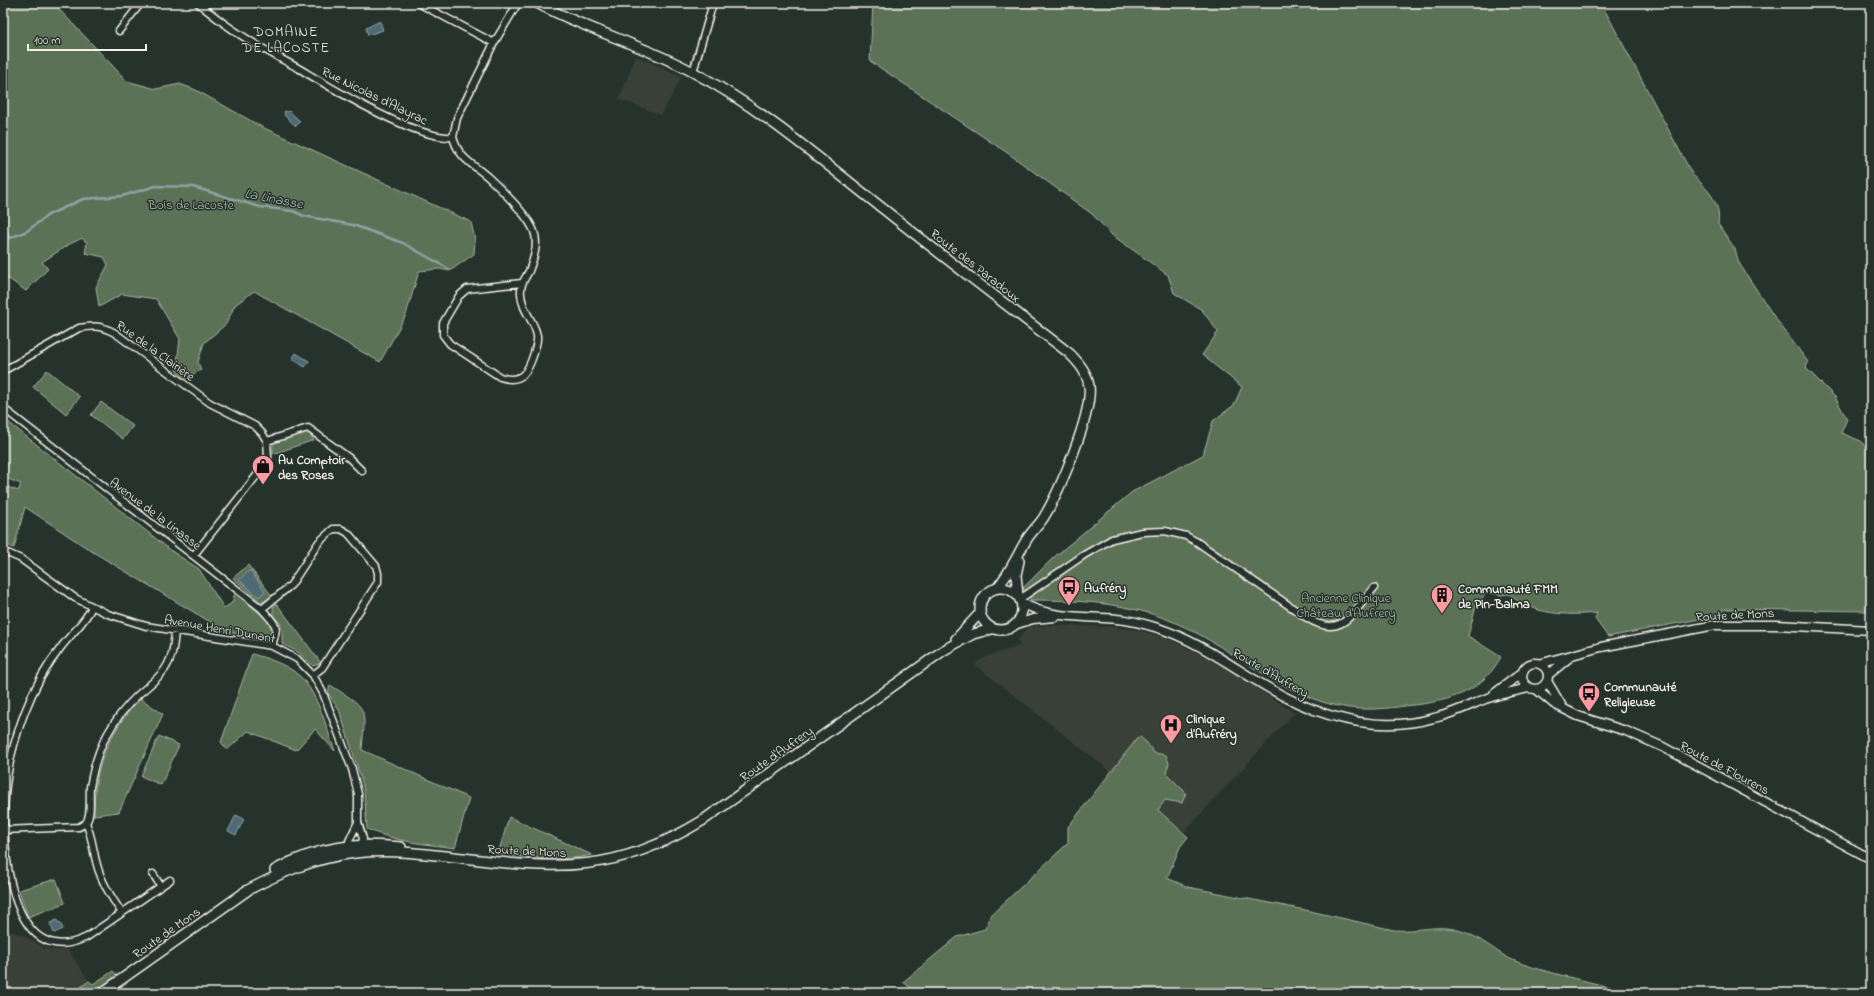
<svg xmlns="http://www.w3.org/2000/svg" width="1874" height="996" font-family="'Indie Flower',sans-serif">
	<style>
		.built { fill: #394037 }
		.green { fill: #5c7257; stroke: #a8b2a0 }
		.water { fill: #4e6b74; stroke: #90a1a2 }
		.lines { fill: none; stroke-linecap: round; stroke-linejoin: round }
		.stream { stroke: #90a1a2; stroke-width: 2.5 }
		.minor-casing { stroke: #f4f1e8; stroke-width: 9 }
		.tertiary-casing { stroke: #f4f1e8; stroke-width: 11 }
		.secondary-casing { stroke: #f4f1e8; stroke-width: 12 }
		.minor { stroke: #26332d; stroke-width: 6 }
		.tertiary { stroke: #26332d; stroke-width: 8 }
		.secondary { stroke: #26332d; stroke-width: 9 }
		.labels { text-anchor: middle; stroke-width: 3; stroke-linejoin: round; paint-order: stroke }
		.street-label { font-size: 13px; fill: #f4f1e8; stroke: #26332d }
		.park-label { font-size: 13px; fill: #b7beae; stroke: #26332d }
		.poi-label { font-size: 13px; font-weight: bold; fill: #f4f1e8; stroke: #26332d; text-anchor: start }
		.neighbourhood-label { font-size: 14px; letter-spacing: 1px; fill: #f4f1e8; stroke: #26332d }
		.water-label { font-size: 14px; font-style: italic; fill: #b2bbba; stroke: #26332d }
	</style>
	<rect width="100%" height="100%" fill="#26332d"/>
	<filter id="ink" filterUnits="userSpaceOnUse"><feTurbulence type="fractalNoise" baseFrequency=".025" numOctaves="2"/><feDisplacementMap in="SourceGraphic" scale="8" xChannelSelector="R" yChannelSelector="G"/><feConvolveMatrix kernelMatrix="1 2 1 2 8 2 1 2 1" color-interpolation-filters="sRGB"/></filter>
	<g filter="url(#ink)">
		<path class="built" d="M636 56 682 77 661 115 619 99Z
			M1049 625 1113 627 1142 631 1166 638 1210 659 1235 673 1294 713 1184 832 1110 771 974 664 991 655 1020 646 1018 640 1028 627Z
			M3 928 24 936 44 948 55 950H68L89 981 73 993H3Z"/>
		<path class="green" d="M3 3H56L55 5 127 81 156 89 180 84 196 90 262 127 471 222 475 240 474 254 450 271 439 269 419 271 406 315 380 362 254 291 235 305 226 324 204 343 198 362 201 370 184 379 176 370 180 339 156 299 122 294 99 307 96 287 108 265 104 257 85 253 87 243 82 238 68 245 42 262 48 269 26 291 9 279 3 280Z
			M873 3H1601L1692 174C1706 188 1722 202 1718 224L1735 249 1739 263 1773 315 1808 362 1806 368 1835 397 1847 419 1841 433 1861 441 1871 454V611L1723 609V616L1694 620 1608 637 1595 619 1597 613C1567 616 1532 615 1509 594L1501 595 1487 592 1476 606 1468 636 1501 657C1483 689 1457 699 1422 704 1402 706 1381 710 1361 709 1291 706 1238 650 1176 623 1131 603 1080 600 1031 600L1023 588 1053 558 1132 492 1203 455 1213 421 1234 405 1242 387 1202 355 1218 332 1202 310 1174 293 1168 275 1112 235 1092 214 1009 154 870 61Z
			M47 370 80 397 66 414 33 387Z
			M101 402 133 426 123 439 91 415Z
			M3 418 173 552 199 569 224 608 232 603 235 593 269 621 272 627V636L268 639 227 632 93 552 25 507 14 548 3 543V521L8 501 3 499V485L18 491 21 484 3 477Z
			M307 430 314 440 273 454V441Z
			M248 565 272 596 267 601 261 602 233 578Z
			M277 604 321 663 313 666 298 652 282 644V630L280 623 273 616V607Z
			M252 654C267 658 282 663 295 672 317 688 326 727 335 751L315 729 296 750 248 731 227 750 221 742Z
			M330 685C368 709 366 705 362 750L469 798 455 848C425 844 395 842 367 829L364 791 361 778 339 710 328 693Z
			M140 698 163 714 119 812 94 815C93 767 109 733 140 698Z
			M159 736 179 745 161 785 141 776Z
			M1139 736 1147 743 1154 753 1166 755 1169 763 1166 773 1186 793 1182 803 1165 800 1158 810 1188 837 1180 847 1167 878 1188 887 1310 911 1394 930C1416 932 1438 924 1458 930 1482 936 1498 956 1520 963 1556 976 1593 981 1629 993H917L903 982 957 937 985 929 991 915 1068 843V827Z
			M509 817 592 855C560 862 530 858 498 854Z
			M56 879 65 903 28 917 19 890Z
			M113 971 117 976 92 993H73L89 981 93 984Z"/>
		<path class="water" d="M380 21 383 30 368 35 366 28Z
			M286 111 288 112 289 111 300 121 296 126 285 116 284 112Z
			M296 353 309 361 305 367 292 359Z
			M250 570 265 591 259 597 239 580Z
			M236 815 244 819 236 835 228 831Z
			M57 920 58 923 60 922 63 929 54 933 50 923Z"/>
		<g class="lines">
			<path class="stream" d="M3 216 9 238
				M3 241 27 231 48 215 83 199 122 196 156 186 193 187 260 207 293 211 304 216 353 225 403 243 449 269"/>
			<g class="minor-casing">
				<path id="minor" d="M198 3C209 12 220 21 232 29 253 44 276 56 298 68 332 88 416 140 453 137 459 160 474 164 490 179 502 190 525 213 532 227 540 241 534 258 529 271 525 279 520 284 521 294 522 312 535 321 537 336 538 342 535 348 534 353 528 372 522 384 500 377L450 344 443 335V323L459 296 467 289 522 283
					M418 3 494 43
					M119 31 141 3
					M693 72 713 3
					M453 137 457 118 494 43 518 3
					M3 371 79 328C94 325 102 326 115 333L210 403 255 426 262 433 267 441 268 457 265 465 194 555
					M3 408 262 609C277 627 279 624 272 646
					M267 441 308 428 349 458 362 471
					M3 551 21 559 75 598 108 614 146 626 272 646 297 659 313 675 323 693 352 769 358 794V822L363 839 360 848
					M1020 599 1084 555 1112 539 1142 532 1165 531 1186 536 1197 542 1307 618C1342 640 1352 613 1374 588
					M92 607C85 622 72 633 62 646 46 666 33 690 24 714 14 741 7 768 5 796 1 843 9 975 87 937L170 880
					M262 609 291 585 319 542 333 529H341L348 533 376 566 378 573V582L322 668 313 675
					M86 823C92 814 89 798 90 787 93 770 98 750 107 735 115 720 126 706 139 694 148 686 158 679 165 669 173 657 174 644 175 631
					M86 823C94 841 93 857 100 874 105 888 113 900 122 913
					M3 830 79 827 86 823
					M351 848 349 841 358 822
					M153 874 160 885"/>
			</g>
			<g class="tertiary-casing">
				<path id="tertiary" d="M1022 603C1050 619 1085 616 1117 619 1131 620 1145 624 1158 628 1198 641 1231 666 1267 687 1318 717 1376 734 1434 718 1452 714 1468 706 1485 699 1500 694 1515 691 1529 688
					M1017 624 1033 619 1055 617
					M1522 676a13 13 0 1 1 26 0a13 13 0 1 1-26 0Z
					M1539 664 1601 647 1715 625H1776L1871 630
					M1548 675 1570 657
					M1547 681 1563 708
					M1536 689 1554 704 1578 716 1626 731 1663 747 1871 859
					M1494 694 1523 672"/>
			</g>
			<g class="secondary-casing">
				<path id="secondary" d="M537 3C587 30 643 45 693 72 763 109 823 162 886 211 946 259 1008 306 1069 353 1079 363 1087 372 1089 386 1093 413 1059 492 1044 517 1039 525 1032 531 1027 539 1017 555 1010 573 997 588
					M980 609a21 21 0 1 1 42 0a21 21 0 1 1-42 0Z
					M1018 595 1016 575 1019 561
					M956 639 980 613
					M275 870C316 847 354 842 401 847
					M244 892C280 873 314 858 355 853 390 849 428 854 463 858 558 870 617 873 702 821L944 650 973 634 992 629
					M102 993 248 890"/>
			</g>
			<use href="#minor" class="minor"/>
			<use href="#tertiary" class="tertiary"/>
			<use href="#secondary" class="secondary"/>
		</g>
	</g>
	<defs>
		<g id="shop-pin" transform="scale(1.15)"><path d="M0 17L-7.5 6A9.5 9.5 0 1 1 7.5 6Z" fill="#ff9aa2" stroke="#26332d"/><path d="M-5-2.5h2.3a2.7 3.5 0 0 1 5.4 0H5L5.5 6h-11ZM-1.5-2.5h3a1.5 2.3 0 0 0-3 0Z" fill="#111"/></g>
		<g id="bus-pin" transform="scale(1.15)"><path d="M0 17L-7.5 6A9.5 9.5 0 1 1 7.5 6Z" fill="#ff9aa2" stroke="#26332d"/><path d="M-5-6H5V4H4V6H2V4H-2V6H-4V4H-5ZM-3.5-4V0h7V-4ZM-3.5 1.2v1.5H-2V1.2ZM2 1.2v1.5H3.5V1.2Z" fill="#111"/></g>
		<g id="building-pin" transform="scale(1.15)"><path d="M0 17L-7.5 6A9.5 9.5 0 1 1 7.5 6Z" fill="#ff9aa2" stroke="#26332d"/><path d="M-4-6H4V6H1V3H-1V6H-4ZM-2.5-4.3h1.7v1.8h-1.7ZM.8-4.3h1.7v1.8H.8ZM-2.5-1h1.7V.8h-1.7ZM.8-1h1.7V.8H.8Z" fill="#111"/></g>
		<g id="hospital-pin" transform="scale(1.15)"><path d="M0 17L-7.5 6A9.5 9.5 0 1 1 7.5 6Z" fill="#ff9aa2" stroke="#26332d"/><path d="M-5-5h3v3.5h4V-5h3V5h-3V1.5h-4V5h-3Z" fill="#111"/></g>
	</defs>
	<g fill-rule="evenodd">
		<use href="#shop-pin" x="263" y="466"/>
		<use href="#bus-pin" x="1069" y="587"/>
		<use href="#building-pin" x="1442" y="595"/>
		<use href="#bus-pin" x="1589" y="693"/>
		<use href="#hospital-pin" x="1171" y="725"/>
	</g>
	<g class="labels">
		<g class="street-label">
			<text transform="translate(375 95) rotate(26)" y="5">Rue Nicolas d'Alayrac</text>
			<text transform="translate(976 265) rotate(38)" y="5">Route des Paradoux</text>
			<text transform="translate(156 350) rotate(36)" y="5">Rue de la Clairière</text>
			<text transform="translate(156 513) rotate(37)" y="5">Avenue de la Linasse</text>
			<text transform="translate(1735 614) rotate(-3)" y="5">Route de Mons</text>
			<text transform="translate(220 628) rotate(10)" y="5">Avenue Henri Dunant</text>
			<text transform="translate(1271 672) rotate(30)" y="5">Route d'Aufrery</text>
			<text transform="translate(776 753) rotate(-35)" y="5">Route d'Aufrery</text>
			<text transform="translate(1725 767) rotate(28)" y="5">Route de Flourens</text>
			<text transform="translate(527 850) rotate(3)" y="5">Route de Mons</text>
			<text transform="translate(166 932) rotate(-35)" y="5">Route de Mons</text>
		</g>
		<g class="park-label">
			<text x="191" y="209">Bois de Lacoste</text>
			<text x="1346" y="602">Ancienne Clinique<tspan x="1346" dy="15">Château d'Aufrery</tspan></text>
		</g>
		<g class="poi-label">
			<text x="278" y="464">Au Comptoir<tspan x="278" dy="15">des Roses</tspan></text>
			<text x="1084" y="592">Aufréry</text>
			<text x="1458" y="593">Communauté FMM<tspan x="1458" dy="15">de Pin-Balma</tspan></text>
			<text x="1604" y="691">Communauté<tspan x="1604" dy="15">Religieuse</tspan></text>
			<text x="1186" y="723">Clinique<tspan x="1186" dy="15">d’Aufréry</tspan></text>
		</g>
		<g class="neighbourhood-label">
			<text x="286" y="36">DOMAINE<tspan x="286" dy="16">DE LACOSTE</tspan></text>
		</g>
		<g class="water-label">
			<text transform="translate(274 198) rotate(11)" y="5">La Linasse</text>
		</g>
	</g>
	<rect width="1874" height="996" fill="none" stroke="#26332d" stroke-width="16"/>
	<rect x="8" y="8" width="1858" height="980" fill="none" stroke="#f4f1e8" stroke-width="1.5" filter="url(#ink)"/>
	<path d="M28 44v6h118v-6" fill="none" stroke="#f4f1e8" stroke-width="2"/>
	<text x="34" y="44" font-size="12" fill="#f4f1e8" stroke="#26332d" stroke-width="3" paint-order="stroke">100 m</text>
</svg>
